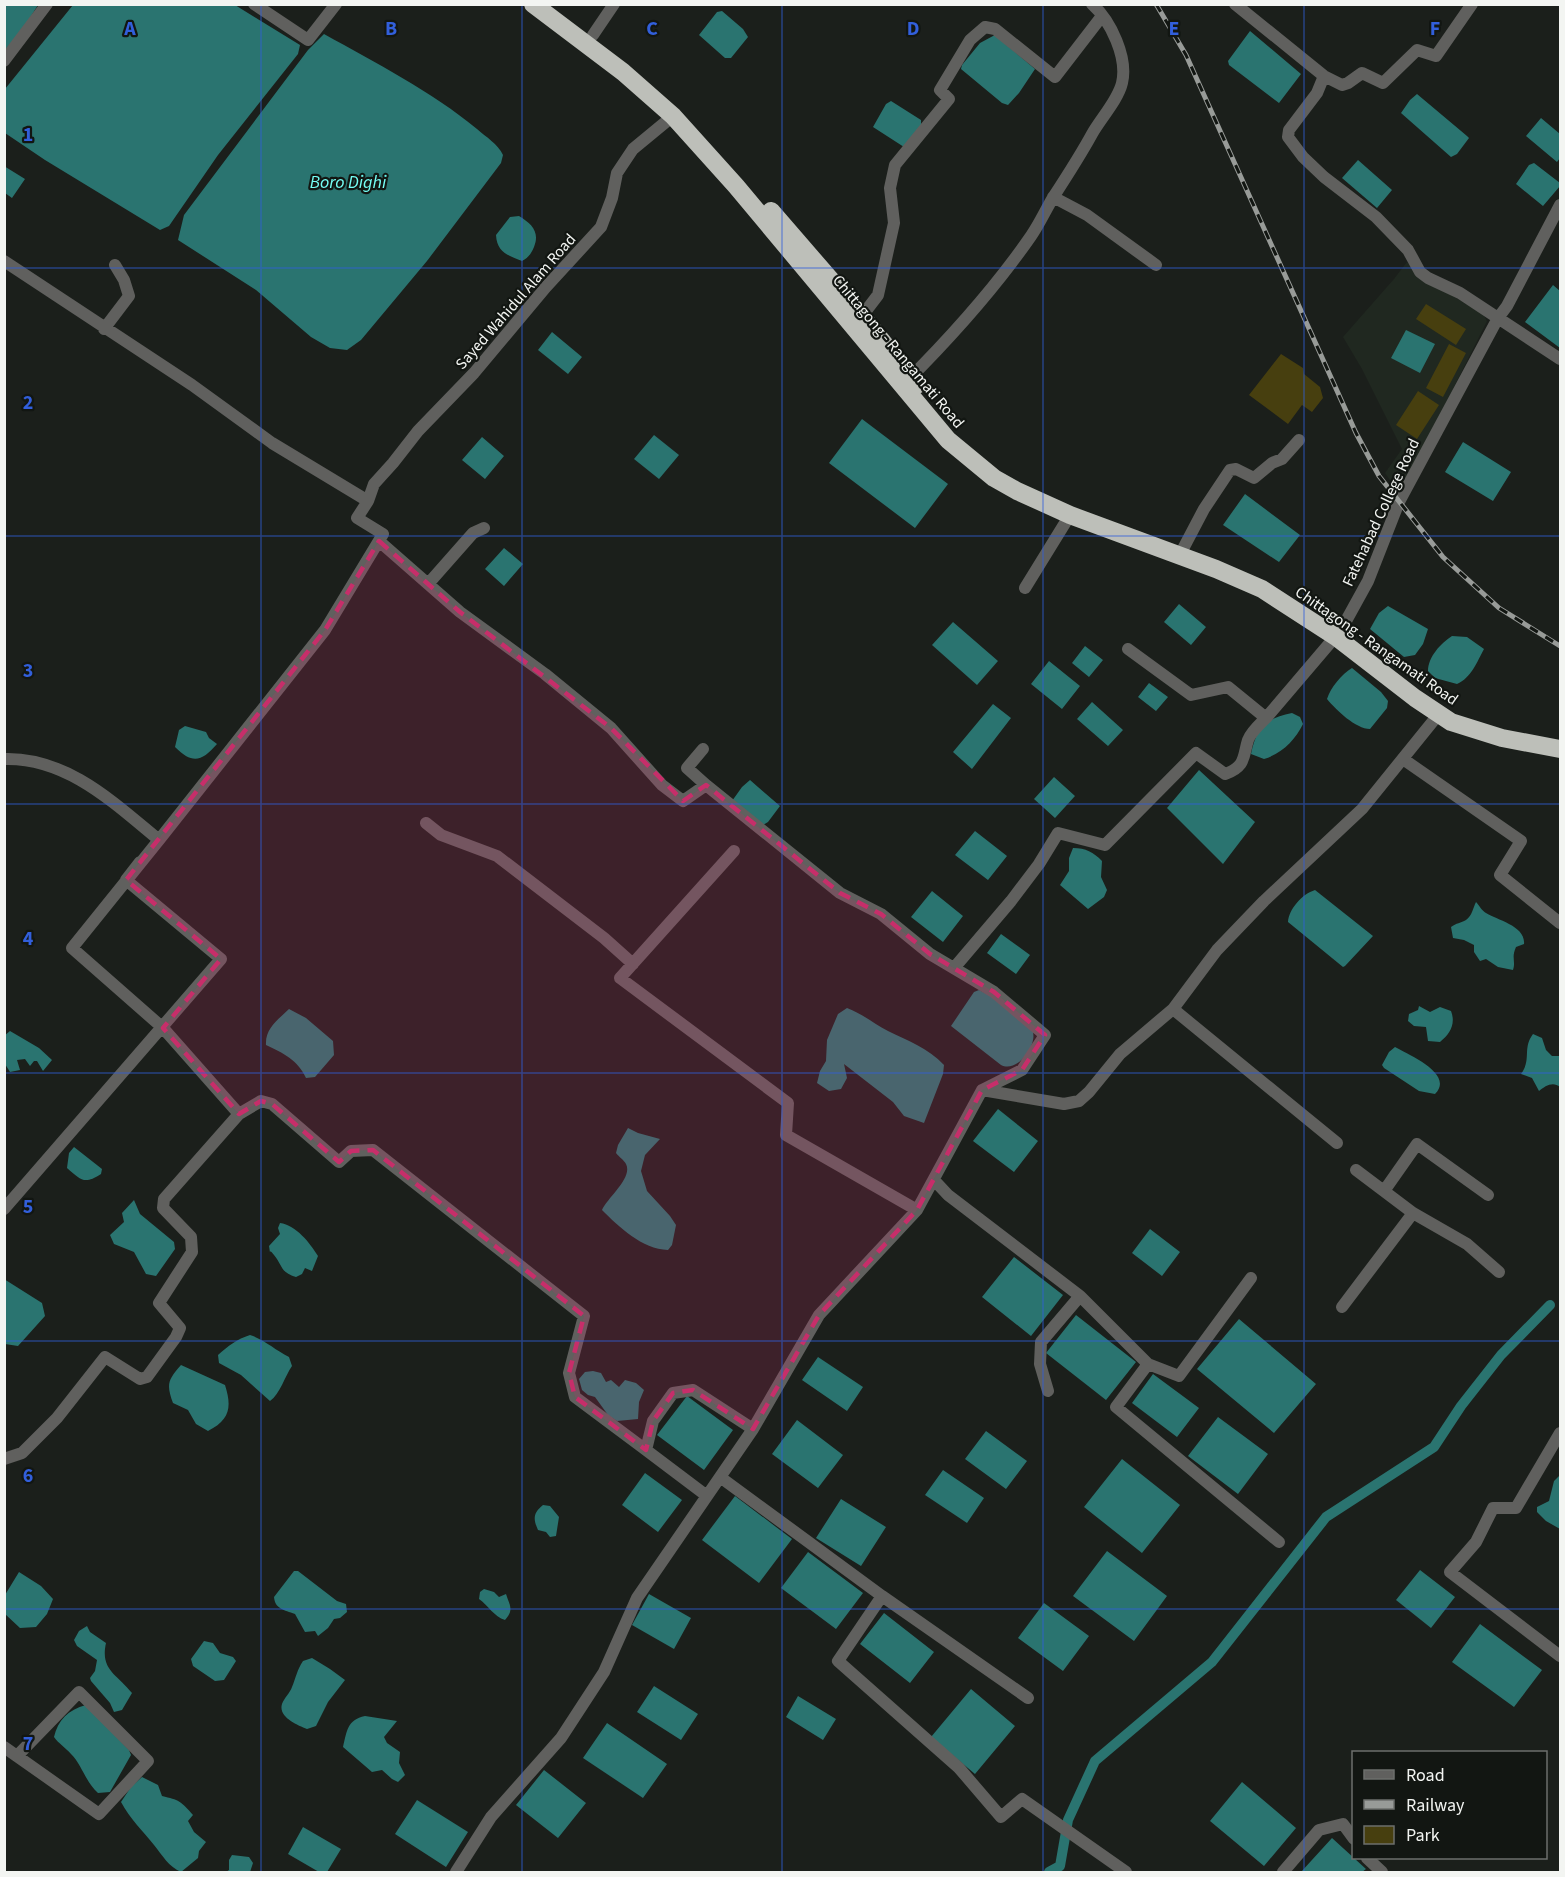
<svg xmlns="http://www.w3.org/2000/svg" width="1565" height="1877" font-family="'Source Sans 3',sans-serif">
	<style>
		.built { fill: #202820 }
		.green { fill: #473f0f }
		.water { fill: #2a7470 }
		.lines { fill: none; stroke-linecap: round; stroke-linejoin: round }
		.canal { stroke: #2a7470; stroke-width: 10 }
		.minor { stroke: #60605e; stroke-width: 12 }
		.highway { stroke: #bdbfb9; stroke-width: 18 }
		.rail-casing { stroke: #989b98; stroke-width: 5 }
		.rail { stroke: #121612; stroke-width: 3; stroke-dasharray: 9; stroke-linecap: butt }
		.marked { fill: #c72e6a; fill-opacity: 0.2; stroke: #c72e6a; stroke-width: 4.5; stroke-dasharray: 12 8; stroke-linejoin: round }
		.grid { fill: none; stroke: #325fdb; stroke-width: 1.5; stroke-opacity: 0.55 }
		.labels { text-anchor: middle; stroke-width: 4.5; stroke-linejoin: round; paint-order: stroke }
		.street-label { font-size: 16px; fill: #f3f5f2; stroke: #121612 }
		.water-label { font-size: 18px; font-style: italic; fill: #75fef5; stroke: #121612 }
		.grid-label { font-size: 20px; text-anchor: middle; font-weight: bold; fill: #325fdb; stroke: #121612; stroke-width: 4.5; stroke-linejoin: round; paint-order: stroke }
	</style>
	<rect width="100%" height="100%" fill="#1b1f1b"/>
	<path class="built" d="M1407 262 1426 280 1483 314 1487 321 1400 495 1385 473 1402 449 1362 369 1343 337 1394 279Z"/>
	<path class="green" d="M1426 304 1466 329 1456 345 1416 319Z
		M1449 344 1466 353 1443 397 1426 388Z
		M1281 354 1303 368 1304 374 1320 387 1323 398 1312 412 1302 405 1288 424 1249 395Z
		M1418 391 1439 405 1417 439 1396 425Z"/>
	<path class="water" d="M5 5H38L23 29 5 50Z
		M73 5H235L300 45 298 54 218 155 169 226 160 230 45 160 5 133V89Z
		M722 11 743 29 748 37 731 58H725L699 35 717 12Z
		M1250 31 1301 74 1279 103 1229 65 1228 61Z
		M324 34C376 63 431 91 477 129 486 137 498 144 503 155L501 163 427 261 361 340 347 350 330 348 311 337 256 290 178 240 184 215 308 50Z
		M993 36H996L1035 69 1019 93 1008 105 1002 103 961 69 962 65 980 43Z
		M1417 94 1467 136 1469 138 1457 154 1451 157 1401 113 1410 100Z
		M891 101 921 120V126L904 147 873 127 886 104Z
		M1541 118 1560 134V158L1557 162 1526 136Z
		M1358 160 1392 190 1377 208 1342 178Z
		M1534 163 1560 183V186L1543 206 1516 184 1529 165Z
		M4 166 25 179 12 198 5 193Z
		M519 216C532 224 540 232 534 247 531 254 528 258 522 261 507 255 497 252 496 235L510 217Z
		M1553 285 1560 291V348L1525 322Z
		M1406 330 1435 344 1420 373 1391 358Z
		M552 332 582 357 568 374 538 350Z
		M862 419 948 484 915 528 829 463Z
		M654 435 679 455 659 479 634 459Z
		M482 437 504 456 485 479 462 460Z
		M1463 442 1511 472 1493 501 1445 472Z
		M1245 494 1300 535 1279 562 1223 525Z
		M504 548 523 564 504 586 485 569Z
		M1179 604 1206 627 1191 645 1164 622Z
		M1388 606 1428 629 1423 644 1415 655 1404 657 1370 629 1379 613Z
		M953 622 998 661 977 685 932 645Z
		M1452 636 1467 637 1484 649C1477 662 1471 678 1457 684L1435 678 1428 671C1428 657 1441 643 1452 636Z
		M1085 646 1103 660 1089 677 1072 663Z
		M1049 661 1080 686 1062 709 1031 684Z
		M1352 668 1381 692 1388 701 1387 708 1370 729C1356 729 1336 710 1327 699 1331 687 1341 675 1352 668Z
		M1149 683 1168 697 1156 711 1138 697Z
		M1092 702 1123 730 1108 746 1077 719Z
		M993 704 1011 718 972 769 953 752Z
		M1292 713 1300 717 1303 724C1295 740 1283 753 1264 759L1251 754C1256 729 1265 718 1292 713Z
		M185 726 206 732 209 738 217 744C202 761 193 765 175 747L179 730Z
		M1199 770 1255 822 1223 864 1167 808Z
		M1054 777 1075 796 1055 818 1034 799Z
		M750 780 780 806 768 822 763 825 732 801 742 787Z
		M975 831 1007 856 988 880 955 855Z
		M1073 848C1086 848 1093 852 1102 861L1101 877 1107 890 1104 897 1088 909 1060 885 1069 871V858Z
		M1315 890 1373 936 1345 966 1343 967 1288 922C1289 909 1302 894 1315 890Z
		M932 891 963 916 943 942 911 917Z
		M1476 902C1479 905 1482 911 1486 913 1497 920 1526 926 1524 944L1516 947C1511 958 1516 961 1513 970L1498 967 1486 959 1480 961 1474 952V945L1464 940 1453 938 1451 927C1456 923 1461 923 1466 920 1472 916 1473 908 1476 902Z
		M1001 934 1030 955 1016 974 987 953Z
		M979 990 991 996 1033 1030C1033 1033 1034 1036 1033 1040 1031 1053 1015 1072 1001 1065L951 1026 974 992Z
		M1419 1006 1430 1012 1440 1007 1451 1011C1456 1024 1450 1034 1440 1042L1428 1041 1426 1027 1414 1026 1408 1021 1409 1014 1418 1010Z
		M847 1008C863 1014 874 1024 888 1031 909 1041 928 1048 944 1065L943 1074 924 1123 904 1116 893 1102 844 1064 847 1078 841 1089 829 1091 817 1083 820 1071 826 1061 827 1040 838 1014Z
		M289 1009 306 1018 333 1041 334 1055 315 1077 306 1078C298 1060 283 1053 266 1045 265 1028 278 1020 289 1009Z
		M10 1031 39 1048 52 1060 43 1071 37 1061H34L30 1066 25 1059 17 1060 20 1070 10 1072 5 1064 4 1036Z
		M1533 1034 1542 1038 1546 1050 1552 1056H1560V1087C1553 1081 1545 1086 1539 1091L1532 1078 1521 1074C1532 1059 1522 1049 1533 1034Z
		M1395 1047C1409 1055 1455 1074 1435 1094L1419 1091 1384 1068 1382 1065 1389 1052Z
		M998 1109 1038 1141 1014 1172 973 1141Z
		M628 1128 638 1133 660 1139 645 1155 641 1171 647 1191 670 1216 676 1225 672 1245 668 1250C642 1249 619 1227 602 1210 608 1197 633 1178 626 1164 624 1160 619 1157 616 1153L618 1145Z
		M74 1147 102 1169 101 1174C84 1185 81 1180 67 1168L69 1153Z
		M134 1200 140 1214 174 1242 175 1249 156 1276 146 1274 134 1252 114 1244 110 1235 124 1222 122 1213Z
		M280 1223C296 1225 310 1243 318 1256L312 1271 305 1268 302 1274 296 1277C280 1272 283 1266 274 1255 268 1247 271 1257 269 1246L280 1234 278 1228Z
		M1150 1229 1180 1252 1162 1276 1132 1253Z
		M1014 1257 1063 1295 1031 1336 982 1297Z
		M4 1279 42 1303 45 1316 18 1346 5 1344Z
		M1076 1315 1136 1362 1106 1400 1046 1353Z
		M1239 1319 1316 1384 1274 1433 1197 1369Z
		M250 1335C265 1340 275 1350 289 1357L292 1366C285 1376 280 1394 270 1401L241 1375 219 1363 218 1355C228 1346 237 1339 250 1335Z
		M818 1357 863 1387 847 1411 802 1380Z
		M181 1365 225 1385C232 1407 230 1420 208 1431L196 1424 188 1410 173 1403C166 1384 168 1380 181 1365Z
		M593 1371 601 1373 606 1382 611 1380 619 1387 625 1380 636 1383 644 1390 639 1402 638 1419 617 1421 608 1415 595 1397 588 1395 582 1390 579 1379 585 1372Z
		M1153 1374 1199 1408 1177 1437 1132 1403Z
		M687 1396 733 1430 704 1470 657 1435Z
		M1218 1417 1268 1454 1238 1494 1188 1456Z
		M797 1420 843 1455 818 1488 772 1454Z
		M986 1431 1027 1461 1006 1489 965 1459Z
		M1122 1459 1180 1505 1142 1553 1084 1507Z
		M943 1470 984 1498 967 1523 925 1495Z
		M645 1473 682 1500 658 1532 622 1505Z
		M1560 1475V1529L1546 1521 1537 1512V1507L1549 1501 1554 1481Z
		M735 1496 792 1539 759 1583 702 1540Z
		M841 1499 886 1527 861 1566 816 1538Z
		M543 1505 550 1506 559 1517 556 1536 550 1537 546 1532 538 1530C533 1519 533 1513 543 1505Z
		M1107 1551 1167 1596 1134 1641 1073 1596Z
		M808 1552 863 1593 836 1629 781 1588Z
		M1420 1570 1455 1597 1431 1628 1396 1600Z
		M294 1571H298L337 1601 346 1604 347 1612 340 1618 334 1619 328 1628 318 1636 315 1631 305 1632 295 1614C284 1610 275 1609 274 1597Z
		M19 1572 41 1586 53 1599 47 1614 36 1627 20 1628 5 1614V1595Z
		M484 1589 494 1592 499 1597 506 1594C510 1606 514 1610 505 1620 494 1617 488 1605 479 1599L480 1592Z
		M649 1594 691 1618 674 1649 632 1625Z
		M1044 1603 1089 1636 1063 1671 1018 1638Z
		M884 1613 934 1652 910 1683 860 1644Z
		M1480 1624 1542 1670 1514 1707 1452 1662Z
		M87 1626 90 1632 106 1643C100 1670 117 1674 132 1693L122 1710 114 1712 110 1703 91 1681 90 1678 95 1671 97 1660 77 1646 74 1640 79 1631Z
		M204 1641 213 1643 220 1653 233 1657 236 1661 224 1680 215 1681 193 1666 191 1659Z
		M312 1658 330 1669 345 1680 328 1702 316 1726 307 1729C297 1725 278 1717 282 1704 284 1698 290 1693 292 1687 296 1677 297 1670 303 1661Z
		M654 1686 698 1714 681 1740 637 1712Z
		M971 1689 1015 1726 975 1774 931 1737Z
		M798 1696 836 1719 823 1740 786 1717Z
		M86 1705 129 1750 131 1755 110 1792 98 1793C85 1781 82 1765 71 1754 65 1747 59 1744 54 1737 58 1720 68 1710 86 1705Z
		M365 1716 397 1721 384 1737 387 1743 400 1752 399 1763 405 1775 398 1782 392 1779 382 1770 372 1772 343 1747C347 1731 347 1720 365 1716Z
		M607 1723 667 1764 643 1798 583 1758Z
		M544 1770 586 1803 558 1838 516 1805Z
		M142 1777 158 1785 162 1796C179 1800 181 1801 193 1815L188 1821 194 1832 206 1842 199 1851 198 1858 181 1872C169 1867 162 1855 154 1845 142 1830 130 1819 121 1802L131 1787Z
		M1242 1782 1296 1828 1264 1866 1210 1821Z
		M417 1800 468 1832 446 1867 395 1834Z
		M303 1827 341 1849 327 1872H319L288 1854Z
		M1332 1838 1366 1869 1362 1872H1301Z
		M232 1855 249 1857 253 1863 250 1872H226L229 1870V1860Z"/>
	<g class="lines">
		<path class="canal" d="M1049 1872 1060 1866 1068 1820 1095 1761 1212 1662 1326 1517 1434 1447 1461 1406 1501 1355 1550 1305"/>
		<path class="minor" d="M254 4 308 40 336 4
			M1235 4 1324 76 1342 85 1348 83 1362 73 1383 83 1417 50 1436 56 1472 4
			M593 35 614 4
			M4 61 47 4
			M1324 76 1317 93 1289 130 1288 137 1303 157 1324 177 1376 217 1408 250 1420 272 1428 278 1460 293 1560 359
			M1053 197 1087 215 1156 265
			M4 261 192 385 272 443 368 501 357 518 383 534 325 630 159 840C114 803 67 757 4 759
			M862 316 878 295 894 223 890 188 895 165 949 99 940 90 970 40 985 27 995 29 1055 77 1102 16
			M104 329 129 296 124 280 115 265
			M906 382C951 337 995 288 1031 236 1040 223 1046 209 1054 196 1067 176 1080 156 1092 134 1101 118 1118 100 1122 83 1128 58 1111 21 1092 4
			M368 501 374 484 393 463 418 431 474 373 546 287 601 227 612 198 617 173 633 149 673 116
			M379 541 460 612 545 674 611 728 662 785 683 801 706 785 687 768 703 749
			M1184 547 1204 509 1230 470 1236 469 1254 478 1272 463 1282 459 1299 440
			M428 584 473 533 484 528
			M1025 588 1070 515
			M1128 649 1191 695 1228 687 1266 718 1341 630 1368 581 1399 502 1498 318 1507 306 1560 205
			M1403 759 1521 841 1500 875 1560 923
			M426 823 441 835 497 856 604 938 633 964
			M159 840 72 948 163 1028 239 1114
			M734 851 620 978 788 1103 786 1135 917 1210
			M954 968 1011 901 1039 864 1058 833 1105 845 1196 753 1225 774C1246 767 1243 756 1248 740 1251 732 1260 724 1266 718
			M1173 1009 1337 1143
			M982 1090 1064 1104 1079 1101 1089 1092 1120 1054 1173 1009 1217 950 1264 901 1362 809 1438 715
			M1356 1170 1413 1213 1467 1244 1499 1272
			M934 1180 948 1195 1080 1296 1041 1342 1040 1364 1048 1391
			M1384 1191 1417 1144 1488 1195
			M4 1209 221 959 126 880 140 862
			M1080 1296 1148 1364 1179 1376 1251 1278
			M1342 1307 1413 1213
			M1148 1364 1116 1407 1279 1542
			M1560 1433 1516 1508H1493L1476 1542 1450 1572 1560 1656
			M4 1459 22 1453 57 1418 105 1357 140 1379 147 1377 176 1337 180 1328 159 1303 192 1252 191 1237 163 1208 164 1199 239 1114 261 1101 272 1104 339 1162 351 1151 373 1150 584 1316 569 1373 575 1397 646 1450
			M720 1477 882 1596 838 1661 959 1768 1001 1817 1022 1799 1126 1872
			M707 1496 646 1450 653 1421 673 1393 693 1390 753 1429
			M882 1596 1028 1698
			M4 1747 99 1814 148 1761 79 1692 17 1756
			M1367 1858 1382 1872
			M456 1872 491 1817 561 1738 604 1672 637 1598 753 1429 819 1315 917 1210 982 1090 1022 1070 1045 1035 994 992 930 954 881 914 840 893 706 785
			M1283 1872 1319 1830 1343 1824 1354 1839"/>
		<path class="highway" d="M533 4 623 72 673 116 736 186 948 440 994 478 1017 491 1070 515 1216 569 1262 589 1336 637 1415 698 1451 722 1502 738 1560 749
			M771 211 862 316 917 385"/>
		<g class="rail-casing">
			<path id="rail" d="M1156 4 1186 55 1356 433 1379 476 1443 557 1499 608 1560 646"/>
		</g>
		<use href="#rail" class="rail"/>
	</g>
	<path class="marked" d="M379 541 460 612 611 728 683 801 706 785 840 893 881 914 930 954 994 992 1045 1035 1022 1070 982 1090 917 1210 819 1315 753 1429 693 1390 673 1393 653 1421 646 1450 575 1397 569 1373 584 1316 373 1150 351 1151 339 1162 272 1104 261 1101 239 1114 163 1028 221 959 126 880 325 630Z"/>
	<path class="grid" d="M261 4V1872M522 4V1872M782 4V1872M1043 4V1872M1304 4V1872M4 268H1560M4 536H1560M4 804H1560M4 1073H1560M4 1341H1560M4 1609H1560"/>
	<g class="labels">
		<g class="street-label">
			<text transform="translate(515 301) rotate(-49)" y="6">Sayed Wahidul Alam Road</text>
			<text transform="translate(899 351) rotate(50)" y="6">Chittagong - Rangamati Road</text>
			<text transform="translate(1380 512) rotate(-65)" y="6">Fatehabad College Road</text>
			<text transform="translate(1377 645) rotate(35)" y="6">Chittagong - Rangamati Road</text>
		</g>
		<g class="water-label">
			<text x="348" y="188">Boro Dighi</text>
		</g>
	</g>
	<g class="grid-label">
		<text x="130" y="35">A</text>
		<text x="391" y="35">B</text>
		<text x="652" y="35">C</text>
		<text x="913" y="35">D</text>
		<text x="1174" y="35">E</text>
		<text x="1435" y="35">F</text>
		<text x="28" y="141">1</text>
		<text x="28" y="409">2</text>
		<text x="28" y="677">3</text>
		<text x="28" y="945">4</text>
		<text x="28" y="1213">5</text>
		<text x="28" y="1482">6</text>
		<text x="28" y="1750">7</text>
	</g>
	<rect width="1565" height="1877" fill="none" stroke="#f3f5f2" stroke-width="12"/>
	<rect x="1352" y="1751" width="195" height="108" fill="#121612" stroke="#6c6f6c" stroke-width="1.5"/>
	<rect x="1364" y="1770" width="30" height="9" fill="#60605e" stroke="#6c6f6c" stroke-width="1.5"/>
	<text x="1406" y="1781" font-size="18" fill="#f3f5f2">Road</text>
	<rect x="1364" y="1800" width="30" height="9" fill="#989b98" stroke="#6c6f6c" stroke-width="1.5"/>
	<text x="1406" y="1811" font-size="18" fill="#f3f5f2">Railway</text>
	<rect x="1364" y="1826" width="30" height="18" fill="#473f0f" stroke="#6c6f6c" stroke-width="1.5"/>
	<text x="1406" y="1841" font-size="18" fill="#f3f5f2">Park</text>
</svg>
